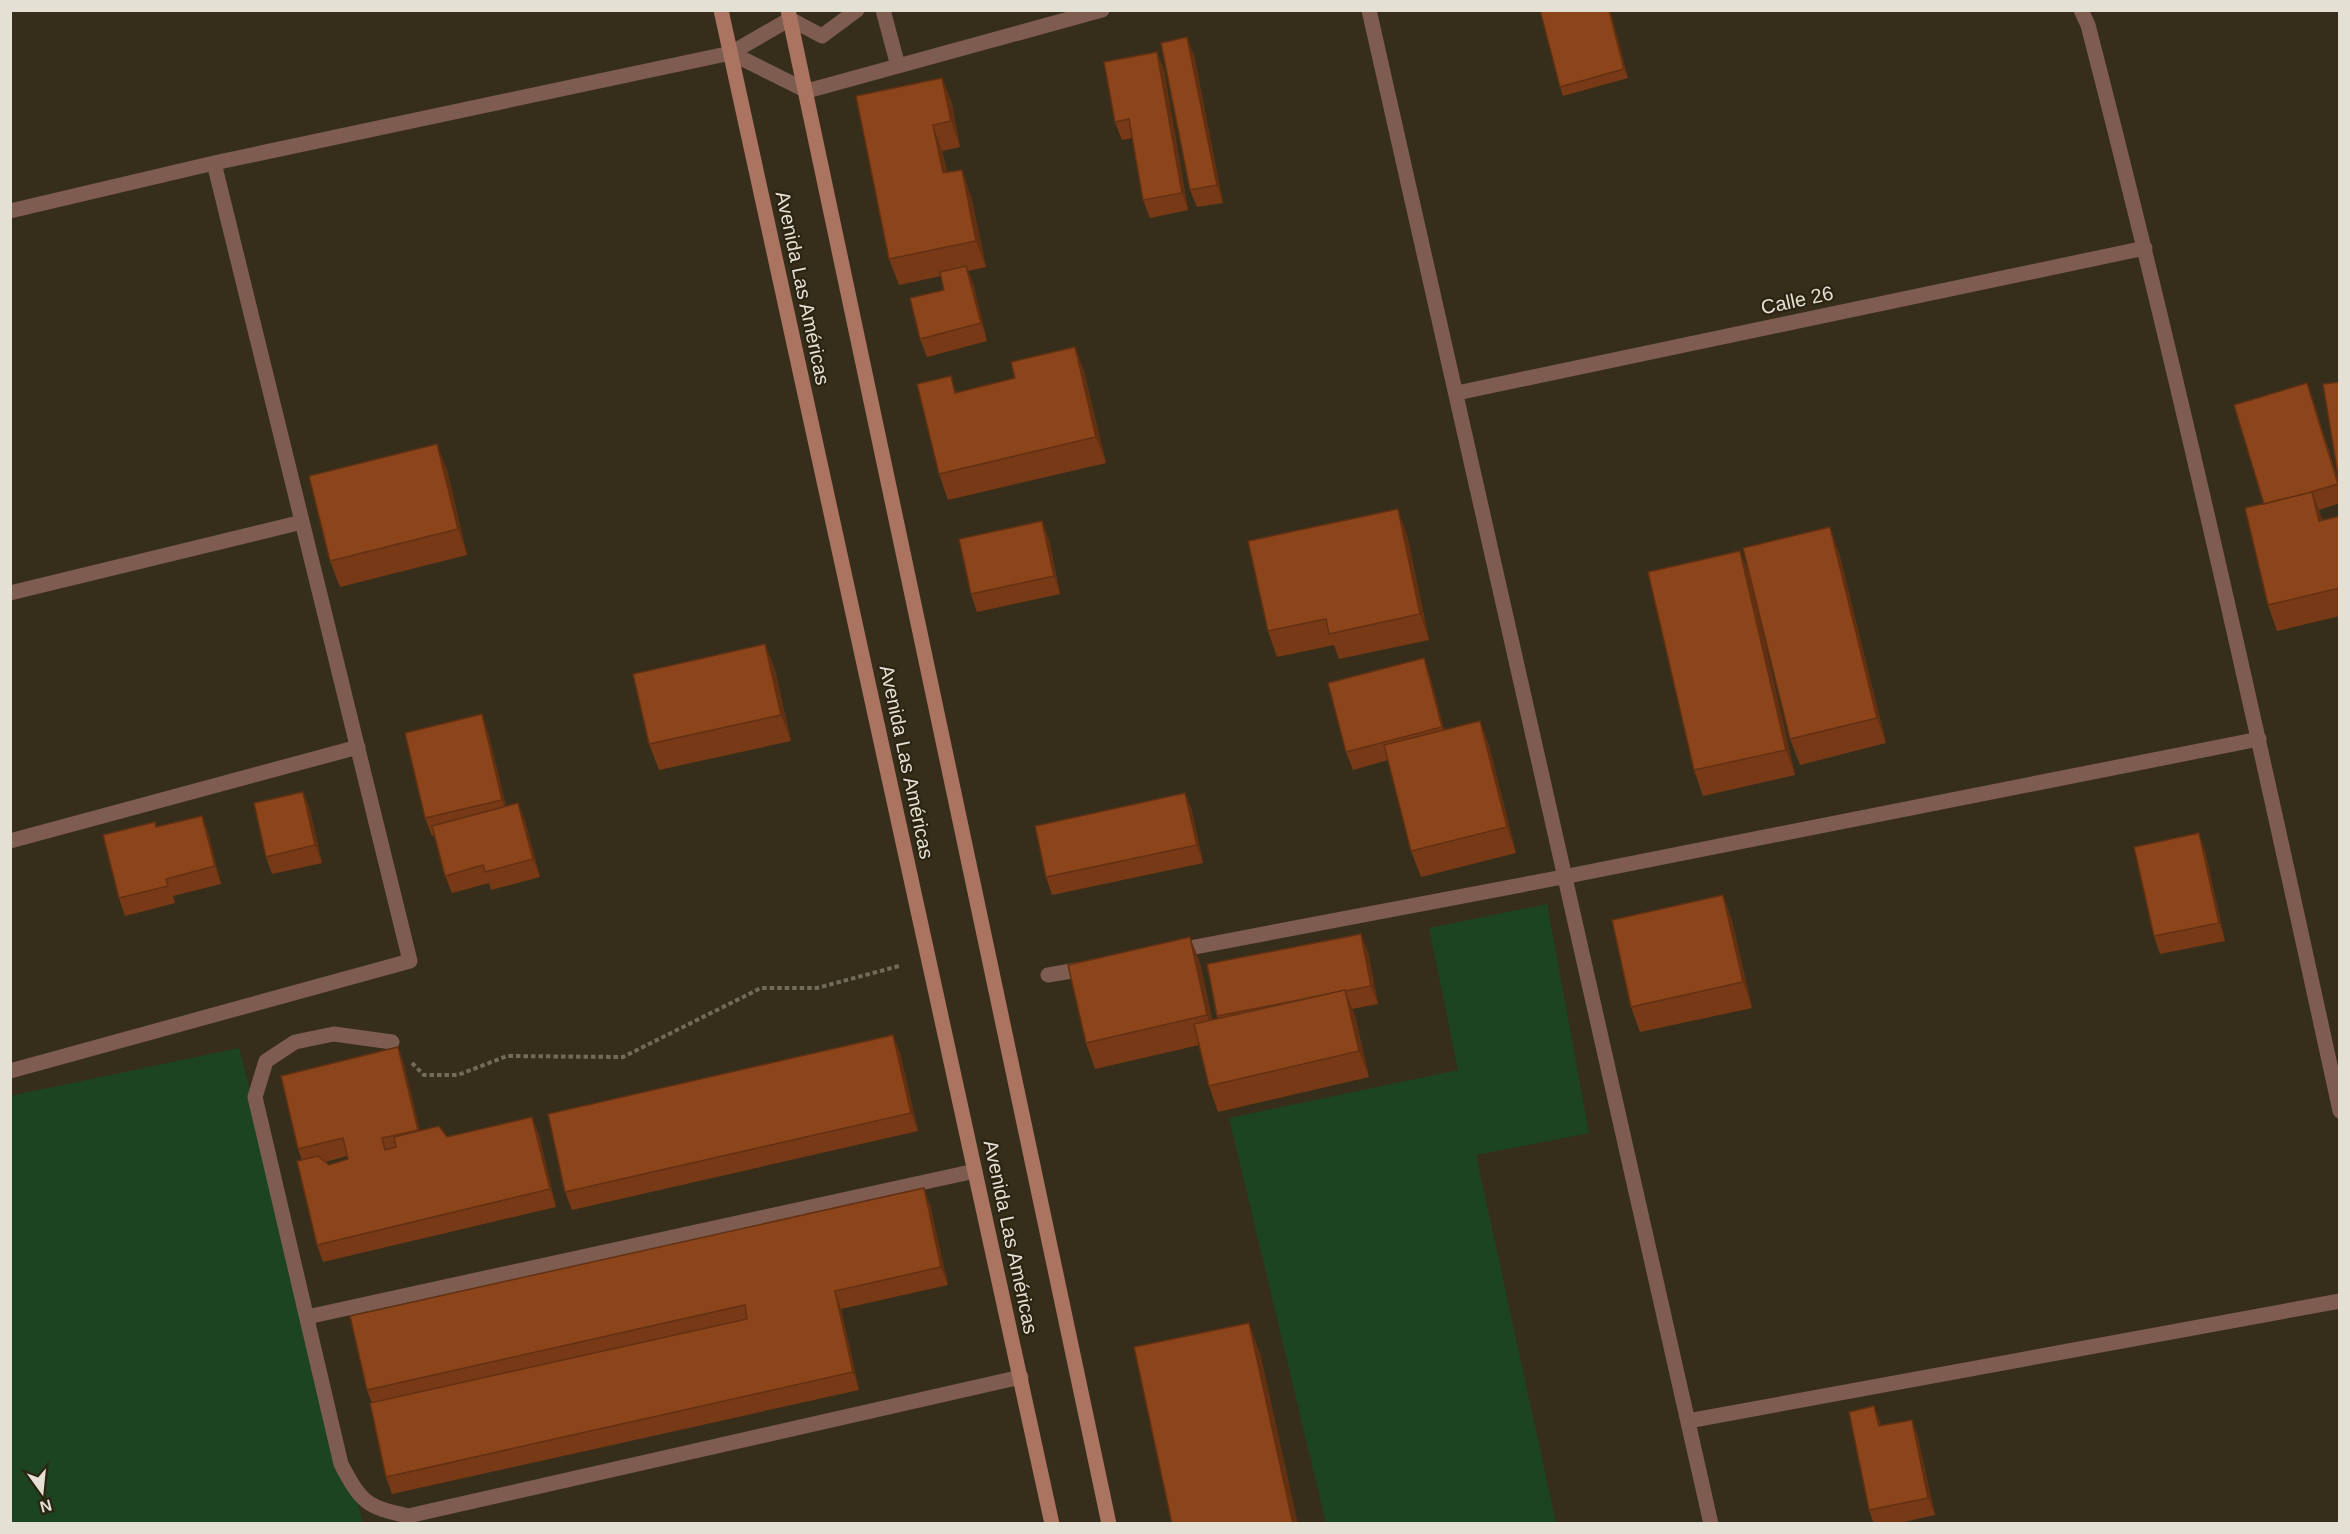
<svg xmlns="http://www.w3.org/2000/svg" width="2350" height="1534" font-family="Arial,sans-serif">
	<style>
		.green { fill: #1d4421 }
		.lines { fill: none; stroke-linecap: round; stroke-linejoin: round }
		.path { stroke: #726b5a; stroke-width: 4; stroke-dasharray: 4.5 3; stroke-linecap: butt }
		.service { stroke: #7f5c50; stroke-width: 15 }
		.minor { stroke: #7f5c50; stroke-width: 15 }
		.secondary { stroke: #ab7461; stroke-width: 15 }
		.wall { fill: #783a16; fill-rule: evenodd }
		.shaded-wall { fill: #623012 }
		.building { fill: #8c441a; stroke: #623012; stroke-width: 1.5 }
		.labels { text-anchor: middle; stroke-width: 4.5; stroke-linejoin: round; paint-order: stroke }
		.street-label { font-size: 20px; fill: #e5e0d4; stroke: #2c2412 }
	</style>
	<rect width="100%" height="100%" fill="#362e1b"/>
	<path class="green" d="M1547 904 1589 1133 1476 1155 1556 1523H1326L1229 1118 1458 1070 1429 928Z
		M239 1048 363 1523H11L10 1096Z"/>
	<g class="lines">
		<path class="path" d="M412 1063 424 1075H458L507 1056 623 1057 761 988H817L899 966"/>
		<path class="service" d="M1174 951 1563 877
			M1048 975 1089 968"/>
		<path class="minor" d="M883 10 898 66
			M1369 10 1711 1524
			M2081 10 2088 25C2181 385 2261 748 2340 1111
			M731 53 790 19 822 36 857 10
			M10 211 214 163 731 53 807 91 1102 10
			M1457 393 2145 248
			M10 593 302 522
			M10 841 358 747
			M1563 877 2259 739
			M392 1042 334 1034 295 1042 266 1061 255 1097 341 1464C361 1502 366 1507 408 1516L1021 1377
			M10 1071 410 961 214 163
			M307 1317 975 1171
			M1688 1421 2340 1301"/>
		<path class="secondary" d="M721 10 1052 1524
			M788 10 1109 1524"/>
	</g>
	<path class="wall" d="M1540 10H1610L1628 78 1563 96 1560 87Z
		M1194 55 1223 203 1197 207 1190 190Z
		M1164 70 1188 210 1150 218 1143 200 1132 138 1122 140 1115 122Z
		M942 78 952 104 960 147 942 151 947 172 971 196 986 267 968 271 973 283 987 341 927 357 920 339 944 290 941 276 899 285 889 259Z
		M1075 347 1084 372 1106 463 948 500 939 474 957 393 1015 378Z
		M2307 383 2313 400 2340 486V503L2319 510 2322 521 2340 516V616L2277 631 2268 605 2264 504Z
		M447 470 467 555 340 587 330 561Z
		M1407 535 1429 640 1339 659 1334 645 1277 657 1268 631Z
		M1049 539 1060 594 977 612 971 594Z
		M1839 553 1886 743 1800 765 1790 739 1750 578 1795 775 1703 796 1694 770 1750 576Z
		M765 644 775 670 791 741 659 770 649 744Z
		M1430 676 1444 730 1480 721 1489 746 1516 853 1421 877 1411 851 1388 760 1353 770 1346 752Z
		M488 732 506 806 525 821 540 877 491 890 489 883 452 893 445 876 434 835 432 836 425 818Z
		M303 792 310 810 322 863 272 874 266 857Z
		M1185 793 1192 811 1203 863 1052 895 1046 877Z
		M202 816 208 833 221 884 173 896 175 903 125 916 119 898 157 827Z
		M2205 851 2225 941 2160 954 2154 936Z
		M1723 895 1732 921 1752 1008 1640 1032 1631 1007Z
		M1190 937 1200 963 1212 1020 1218 1019 1217 1016 1368 952 1378 1004 1352 1009 1355 1016 1369 1077 1218 1112 1209 1086 1199 1045 1095 1069 1086 1043Z
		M398 1047 404 1065 420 1131 447 1137 532 1117 539 1135 556 1207 323 1262 317 1245 302 1160 298 1149ZM347 1156 348 1159 329 1165 325 1162Z
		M900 1053 918 1131 572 1210 565 1192Z
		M930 1205 948 1285 841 1309 859 1390 392 1494 386 1477 372 1403 367 1390Z
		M1912 1420 1918 1438 1935 1515 1895 1524H1874L1869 1510 1881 1426Z"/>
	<path class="shaded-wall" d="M1609 10H1610L1628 78 1624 69Z
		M1187 37 1194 55 1223 203 1217 185Z
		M1157 52 1164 70 1188 210 1182 193Z
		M942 78 952 104 960 147 951 121Z
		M933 125 942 151 952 199 943 173Z
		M962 170 971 196 986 267 976 241Z
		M966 266 973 283 987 341 981 323Z
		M1075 347 1084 372 1106 463 1096 437Z
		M2307 383 2313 400 2340 488Z
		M437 444 447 470 467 555 458 529Z
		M2312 492 2322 518 2329 547 2319 521Z
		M1398 509 1407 535 1429 640 1420 614Z
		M1042 521 1049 539 1060 594 1054 576Z
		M1830 527 1839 553 1886 743 1877 718Z
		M1740 551 1750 576 1795 775 1786 750Z
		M765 644 775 670 791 741 781 715Z
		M1424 658 1430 676 1448 745 1442 727Z
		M482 714 488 732 509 818 502 800Z
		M1480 721 1489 746 1516 853 1507 827Z
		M303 792 310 810 322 863 315 845Z
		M1185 793 1192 811 1203 863 1197 845Z
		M518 803 525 821 540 877 533 859Z
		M202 816 208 833 221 884 215 866Z
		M2199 833 2205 851 2225 941 2219 923Z
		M1723 895 1732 921 1752 1008 1743 982Z
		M1361 934 1368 952 1378 1004 1371 986Z
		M1190 937 1200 963 1217 1040 1207 1015Z
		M1345 990 1355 1016 1369 1077 1359 1051Z
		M893 1035 900 1053 918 1131 911 1113Z
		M398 1047 404 1065 424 1148 418 1130Z
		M532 1117 539 1135 556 1207 550 1189Z
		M924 1188 930 1205 948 1285 941 1267Z
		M835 1291 841 1309 859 1390 853 1372Z
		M1249 1323 1261 1356 1298 1524H1293Z
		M1874 1406 1881 1424 1885 1444 1879 1426Z
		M1912 1420 1918 1438 1935 1515 1928 1498Z"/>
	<path class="building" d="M1540 10H1609L1624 69 1560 87Z
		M1187 37 1217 185 1190 190 1161 43Z
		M1157 52 1182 193 1143 200 1129 119 1115 122 1104 62Z
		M942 78 951 121 933 125 943 173 962 170 976 241 889 259 856 96Z
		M966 266 981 323 920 339 910 298 944 290 940 272Z
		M1075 347 1096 437 939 474 917 384 951 376 955 393 1015 378 1011 362Z
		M2340 382V481H2339L2323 384Z
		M2307 383 2338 484 2304 494 2264 504 2234 405Z
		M437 444 458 529 330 561 309 476Z
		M2312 492 2319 521 2340 516V588L2268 605 2245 508Z
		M1398 509 1420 614 1329 634 1326 619 1268 631 1248 541Z
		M1042 521 1054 576 971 594 959 539Z
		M1830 527 1877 718 1790 739 1743 548Z
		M1740 551 1786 750 1694 770 1648 572Z
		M765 644 781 715 649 744 633 674Z
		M1424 658 1442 727 1346 752 1328 683Z
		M482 714 502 800 425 818 405 733Z
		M1480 721 1507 827 1411 851 1384 745Z
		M303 792 315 845 266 857 254 803Z
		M1185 793 1197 845 1046 877 1035 826Z
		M518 803 533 859 485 872 483 865 445 876 432 826Z
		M202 816 215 866 166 879 168 886 119 898 103 835 155 822 156 827Z
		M2199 833 2219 923 2154 936 2134 847Z
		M1723 895 1743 982 1631 1007 1612 920Z
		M1361 934 1371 986 1346 991 1345 990 1294 1001 1217 1016 1207 964Z
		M1190 937 1207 1015 1086 1043 1068 965Z
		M1345 990 1359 1051 1209 1086 1194 1024Z
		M893 1035 911 1113 565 1192 548 1114Z
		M398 1047 418 1130 382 1138 385 1150 396 1147 394 1137 439 1126 447 1137 532 1117 550 1189 317 1245 297 1161 318 1156 329 1165 348 1159 343 1138 298 1149 281 1076Z
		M924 1188 941 1267 835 1291 853 1372 386 1477 370 1403 747 1319 745 1305 367 1390 350 1316Z
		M1249 1323 1293 1524H1172L1134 1347Z
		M1874 1406 1879 1426 1912 1420 1928 1498 1869 1510 1849 1412Z"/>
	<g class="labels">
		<g class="street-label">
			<text transform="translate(803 288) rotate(78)" y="7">Avenida Las Américas</text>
			<text transform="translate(1797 300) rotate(-12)" y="7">Calle 26</text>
			<text transform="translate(907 762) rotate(78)" y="7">Avenida Las Américas</text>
			<text transform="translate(1011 1237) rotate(78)" y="7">Avenida Las Américas</text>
		</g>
	</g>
	<rect width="2350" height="1534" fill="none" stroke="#e5e0d4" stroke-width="24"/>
	<g transform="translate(42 1492) rotate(165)" stroke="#2c2412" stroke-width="4.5" paint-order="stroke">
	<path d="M0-4.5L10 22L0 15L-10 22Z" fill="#e5e0d4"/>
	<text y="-9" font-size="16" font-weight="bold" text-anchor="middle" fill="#e5e0d4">N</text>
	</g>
</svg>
